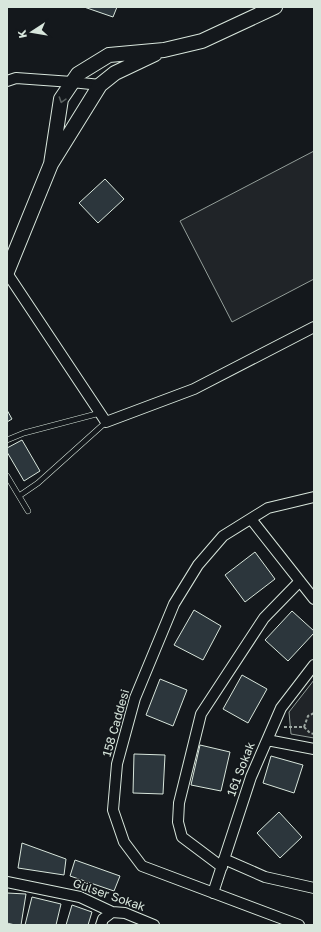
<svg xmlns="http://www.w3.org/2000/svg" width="321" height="932" font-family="'Golos Text',sans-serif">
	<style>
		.green { fill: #202428; stroke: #939e99 }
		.building { fill: #2c363c; stroke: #d8e6dc }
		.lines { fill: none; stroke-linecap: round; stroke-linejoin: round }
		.service-casing { stroke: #d8e6dc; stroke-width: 6 }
		.minor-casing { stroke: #d8e6dc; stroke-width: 12 }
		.secondary-casing { stroke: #d8e6dc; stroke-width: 16 }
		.path { stroke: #9da8a2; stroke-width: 2; stroke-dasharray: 3 2; stroke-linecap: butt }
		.service { stroke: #14181c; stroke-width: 5 }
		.minor { stroke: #14181c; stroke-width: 10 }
		.secondary { stroke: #14181c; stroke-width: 14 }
		.oneway { stroke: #59605f }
		.labels { text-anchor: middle; stroke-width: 3; stroke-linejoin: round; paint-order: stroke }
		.street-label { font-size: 12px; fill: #d8e6dc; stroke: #14181c }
	</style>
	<rect width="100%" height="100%" fill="#14181c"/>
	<path class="green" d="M314 151V279L232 322 180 221Z
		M314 680V738L291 734 289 712Z"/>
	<path class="building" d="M84 7H117L113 17Z
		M105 179 124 199 98 223 79 203Z
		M7 410 12 419 7 422Z
		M22 440 40 471 24 481 7 452V448Z
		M255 552 275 579 245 602 225 575Z
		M194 610 221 626 203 660 174 645Z
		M292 611 314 631V633L288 661 265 640Z
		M242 675 267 689 248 723 223 709Z
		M160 679 187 690 173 726 146 715Z
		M200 745 230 752 221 791 191 785Z
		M134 754 165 755 163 794 133 793Z
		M271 756 303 765 294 793 263 783Z
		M279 812 302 837 280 858 257 833Z
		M22 843 66 859 64 875 18 868Z
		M75 860 120 876 114 891 70 876Z
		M7 893 26 894 21 925H15L7 923Z
		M32 897 61 904 56 925H25Z
		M72 905 92 912 88 925H66Z"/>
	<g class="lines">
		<g class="service-casing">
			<path id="service" d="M7 440 24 433 100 413
				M7 476 28 511
				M19 496 38 483 106 422"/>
		</g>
		<g class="minor-casing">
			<path id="minor" d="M7 81 16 78 72 82 100 85
				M7 273 106 422 194 389 314 327
				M251 519 314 599
				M267 740 314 749
				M224 859 265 877 314 888
				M222 867 182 837 178 822 179 803 201 714 264 618 300 581
				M7 882 80 897 112 912 125 913 154 925
				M213 893 251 777 281 708 314 665
				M101 925 103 919 112 912
				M299 925 142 866 124 842 113 810 117 764 135 698 174 604 198 565 223 536 268 508 314 497"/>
		</g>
		<g class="secondary-casing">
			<path id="secondary" d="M51 164 61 99 78 74 109 55 164 50 202 41 275 7
				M7 272 51 164 100 85 115 73 155 54"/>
		</g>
		<path class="path" d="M284 727H304L310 733 314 734
			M304 727 308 716 314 713"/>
		<use href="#service" class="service"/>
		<use href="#minor" class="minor"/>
		<use href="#secondary" class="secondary"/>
	</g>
	<defs><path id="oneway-chevron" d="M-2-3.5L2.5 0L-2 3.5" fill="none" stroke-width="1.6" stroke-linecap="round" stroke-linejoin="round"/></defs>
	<use class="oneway" href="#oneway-chevron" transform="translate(62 100) rotate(108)"/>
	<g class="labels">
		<g class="street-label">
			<text transform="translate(116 723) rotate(-74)" y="4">158 Caddesi</text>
			<text transform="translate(241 769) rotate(-69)" y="4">161 Sokak</text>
			<text transform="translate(109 895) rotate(19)" y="4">Gülser Sokak</text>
		</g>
	</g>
	<rect width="321" height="932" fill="none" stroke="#d8e6dc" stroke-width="16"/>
	<g transform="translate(32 32) rotate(258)" stroke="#14181c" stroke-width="3" paint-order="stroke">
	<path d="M0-3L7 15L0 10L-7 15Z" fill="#d8e6dc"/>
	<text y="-6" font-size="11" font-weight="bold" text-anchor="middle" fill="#d8e6dc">K</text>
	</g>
</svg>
